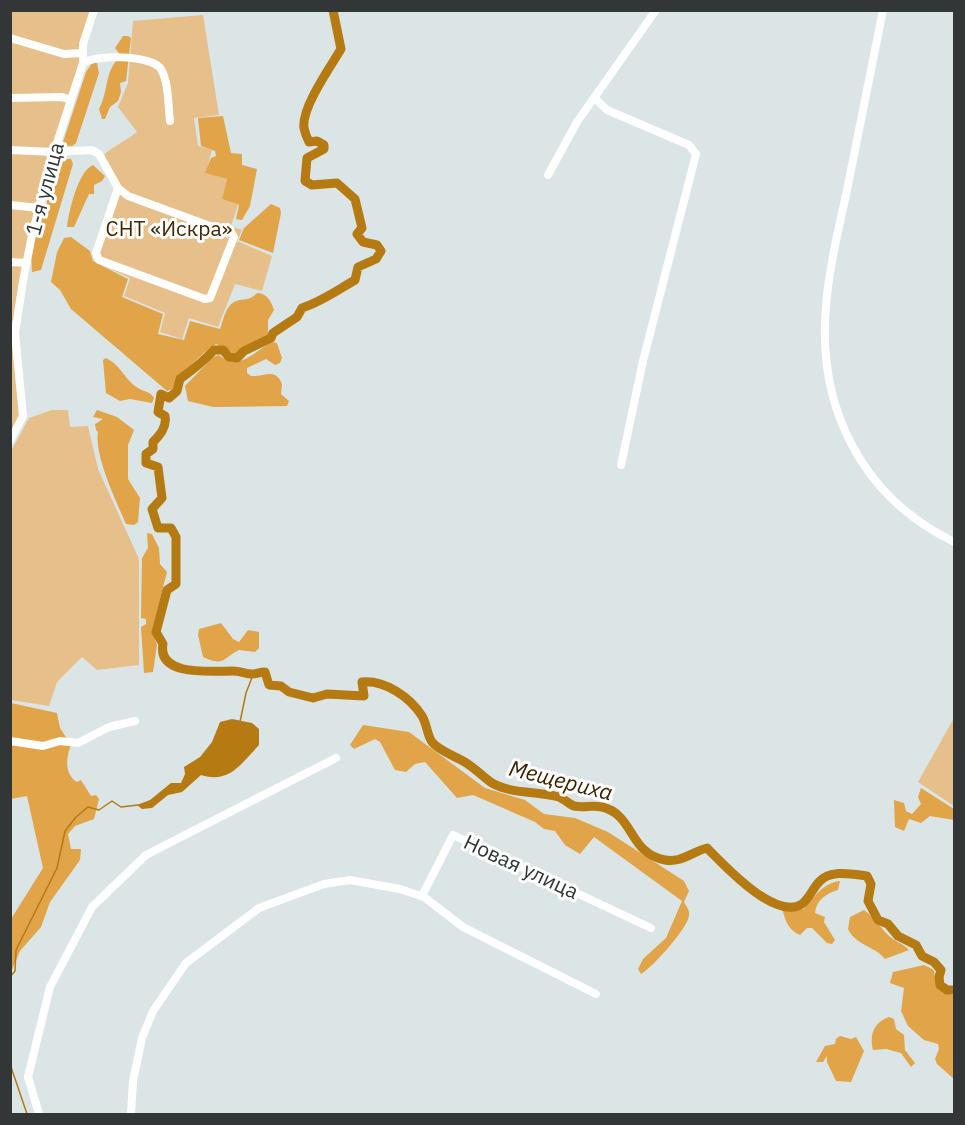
<svg xmlns="http://www.w3.org/2000/svg" width="965" height="1125" font-family="'IBM Plex Sans',sans-serif">
	<style>
		.green { fill: #e6bf8a }
		.forest { fill: #e1a449 }
		.water { fill: #b57a11 }
		.lines { fill: none; stroke-linecap: round; stroke-linejoin: round }
		.stream { stroke: #b57a11; stroke-width: 1.5 }
		.river { stroke: #b57a11; stroke-width: 9 }
		.minor { stroke: #fff; stroke-width: 8 }
		.labels { text-anchor: middle; stroke-width: 6; stroke-linejoin: round; paint-order: stroke }
		.street-label { font-size: 21px; fill: #323636; stroke: #fff }
		.park-label { font-size: 21px; fill: #3e2600; stroke: #fff }
		.water-label { font-size: 22px; font-style: italic; fill: #3b2300; stroke: #fff }
	</style>
	<rect width="100%" height="100%" fill="#dbe5e6"/>
	<path class="green" d="M11 11H91L81 62 52 156 16 320 11 322Z
		M203 15 219 115 194 118 198 146 212 150 206 173 227 179 222 199 238 205 231 226 242 230 237 241 272 256 262 291 235 284 218 327 189 318 182 339 160 332 165 313 124 296 130 278 98 263 94 254 118 191 100 160C108 148 126 141 137 132L118 107 128 83 133 21Z
		M11 327 19 414 11 435 10 327Z
		M52 410H68L70 427 88 426 98 469 139 559V665L97 670 82 657 57 682 49 706 11 700 10 453 29 418Z
		M954 718V806L918 782Z"/>
	<path class="forest" d="M123 36H128L131 38 126 81 120 83 121 92 118 101 110 107 105 119H102L99 109C109 91 104 70 121 56L115 48Z
		M92 63H97L99 73 76 143 72 146 62 145 86 72Z
		M223 116 231 153 242 154V165L257 169 250 206 242 220 236 219 239 205 222 199 227 179 205 173 211 158 216 156 215 151 201 146 198 118Z
		M65 159H71L73 164 41 270 32 272 31 254 38 227 47 208V198L58 181 61 161Z
		M93 165 105 176 102 181 94 185V194H89L74 227H67C69 211 78 171 93 165Z
		M271 204 280 208 281 213 273 253 239 240 244 228Z
		M71 237 90 251 93 261 128 279 122 297 163 314 158 334 184 340 190 321 220 329C223 321 225 307 234 302 243 297 247 303 257 293 267 293 271 301 274 310L268 320V336L237 355 216 344C204 351 178 376 173 389L167 391 71 309 60 290 51 282 57 252 64 238Z
		M272 342 277 343 282 358 280 363 275 365 266 359 247 368V373L251 376C265 377 275 367 282 384L281 394 289 401 287 406 213 407 188 401 185 386 213 357 219 355C239 372 253 352 272 342Z
		M106 358C121 365 124 379 138 388 144 392 150 391 154 398L152 403 130 399 120 401 106 393 103 360Z
		M97 410 117 417 134 430 128 445V479L140 498 138 522 134 525 126 524C116 501 94 455 98 432L96 430 95 424 103 419 93 417Z
		M147 533 152 534 159 548 160 564 167 572 152 630 157 645 153 672 144 673 141 627 146 624V619L141 618 142 558 148 548Z
		M221 623 233 639 239 642 248 630 259 632V648L255 652 239 650C223 658 224 667 203 657L198 635 199 629Z
		M11 703 57 713 60 728 71 745C66 757 64 774 77 782L81 780 91 796 96 795 99 799 94 819 75 826 68 834 71 849H81L80 860 50 902 41 927 20 951 11 972V919L43 868 27 796 11 799Z
		M363 725 409 732 485 788 525 800 544 814 575 818 608 832 684 881 689 891 684 902C686 906 690 910 689 915 689 927 652 968 641 974L638 969 643 959 666 938 682 901 594 837 580 854 565 845 555 831 544 829 535 822 473 795 457 798 425 762 415 764 406 772 395 770 380 742 375 739 354 749 350 745Z
		M921 788 954 809V820L930 816 921 823 909 819 904 831 895 827 894 800 904 803 906 811 912 814 921 804 918 797Z
		M840 881 838 890C827 893 816 900 815 913L825 917 824 922 835 940 832 944 827 943 812 928H807L800 935C790 931 785 922 783 911L804 909C815 896 823 883 840 881Z
		M864 910C874 917 880 927 888 935 895 942 903 943 909 950L885 959C875 946 855 945 848 929L850 917Z
		M924 965 934 970 935 980 943 993 954 995V1079L937 1064 935 1059 939 1049 938 1044 924 1040 908 1026 901 1011 904 988 890 983 893 972Z
		M889 1017 894 1019 896 1029 904 1035 905 1050 915 1063 911 1067 901 1053 886 1049 873 1050C869 1035 874 1022 889 1017Z
		M840 1036 851 1039 856 1037 864 1051 851 1082 836 1081 827 1062V1056L823 1062H816L825 1046 835 1044 836 1039Z"/>
	<path class="water" d="M232 719 252 723 259 729V745C241 764 229 784 201 775L182 792 168 795 152 808 142 809 137 805 150 800 171 783H181L185 774 184 767 200 757 212 742 220 722Z"/>
	<g class="lines">
		<path class="stream" d="M240 722 246 693 253 675
			M10 977 15 971 16 950 57 868 65 831 76 817 88 807 99 810 112 801 121 807 138 805
			M10 1064 27 1114"/>
		<path class="river" d="M333 10 341 49C331 66 301 108 304 128 305 133 307 138 309 142L317 141 324 145V149L307 158 305 181 312 185 337 183 355 199 362 228 357 234 363 242 377 245 381 251 376 259 358 267 355 280C338 290 321 302 302 308L297 317 273 333 271 338 244 351 237 358 229 357 223 350H214C205 360 191 371 180 379L177 391 169 398 161 394 158 412 165 416C167 427 160 435 153 442V449L146 454V463L158 467 162 498 152 509 158 528H171L176 537V584L167 590 156 632 163 644C157 677 212 671 233 671 240 671 246 674 252 674 257 674 259 672 265 672L269 685 281 686 289 692 313 698 327 694 364 696 362 682C385 680 410 697 422 716 427 724 427 735 432 742 438 750 454 756 463 761 474 767 482 776 492 783 511 794 538 791 559 797 564 799 569 804 574 806 583 808 593 805 602 807 634 814 629 854 665 860 681 863 692 852 707 848 724 865 775 921 802 904 809 899 813 888 819 882 830 869 852 874 867 876L871 884 868 901 878 920 888 924 898 936 916 945 922 956 934 962 941 970 939 977 940 985 947 990H954"/>
		<path class="minor" d="M883 10C871 70 859 130 847 190 839 228 829 267 826 306 817 408 862 497 954 542
			M10 38 64 54 82 53
			M83 63C96 54 152 55 161 69 169 83 168 106 170 121
			M10 98 62 97 71 100
			M596 99 607 110 689 145 696 154 643 361 621 465
			M10 150 54 152 92 150 99 154 118 188 128 196 232 234 234 237 210 298 205 299 99 260 96 253 118 188
			M548 175 577 122 656 10
			M10 205 40 208
			M10 262 27 263
			M10 441 23 416 15 333 23 281 32 235 54 152 83 63V44L94 10
			M10 741 43 746 60 741 78 743 109 727 135 721
			M422 896 453 835 651 928
			M39 1114 28 1077 50 987 92 907 146 855 336 758
			M131 1114 133 1081 142 1038 153 1011 186 963 259 908 324 884 350 880 400 889 424 897 463 927 596 994"/>
	</g>
	<g class="labels">
		<g class="street-label">
			<text transform="translate(45 189) rotate(-75)" y="7">1-я улица</text>
			<text transform="translate(521 867) rotate(25)" y="7">Новая улица</text>
		</g>
		<g class="park-label">
			<text x="169" y="236">СНТ «Искра»</text>
		</g>
		<g class="water-label">
			<text transform="translate(561 780) rotate(14)" y="8">Мещериха</text>
		</g>
	</g>
	<rect width="965" height="1125" fill="none" stroke="#323636" stroke-width="24"/>
</svg>
